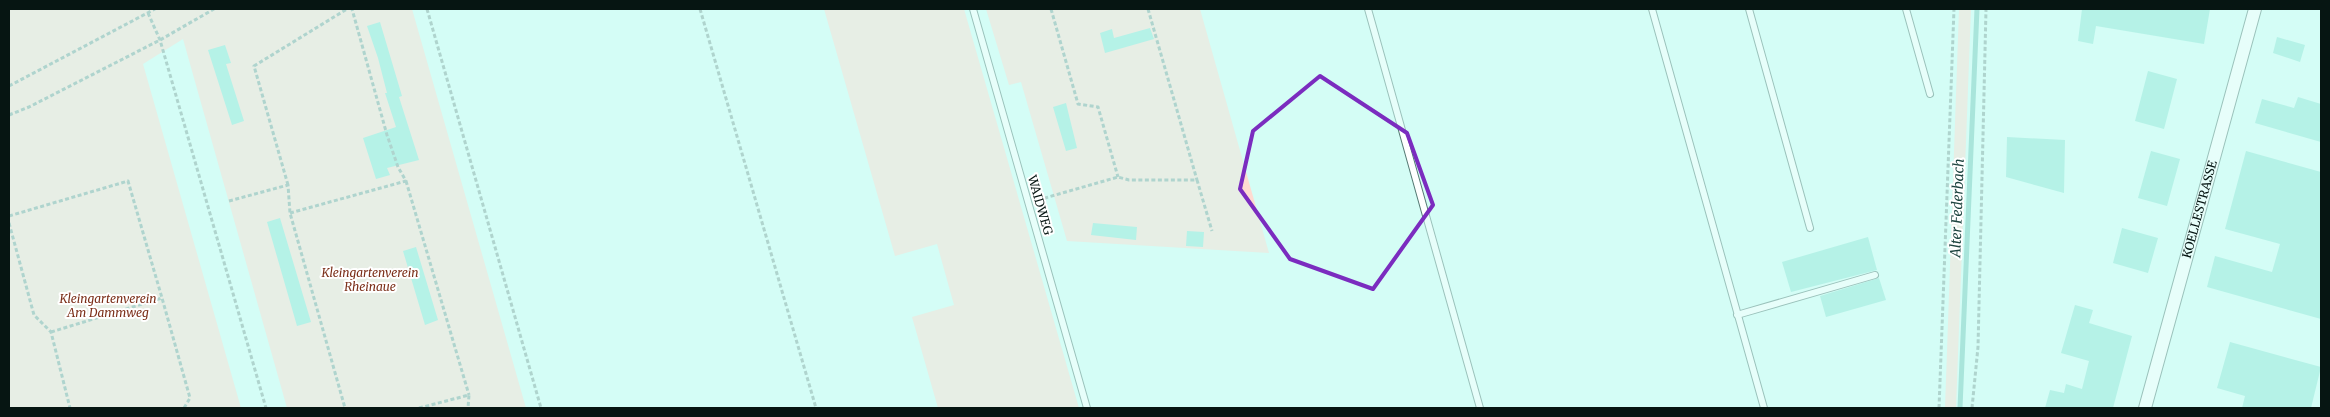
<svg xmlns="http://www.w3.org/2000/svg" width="2330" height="417" font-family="Merriweather,serif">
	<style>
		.green { fill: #fedbd1 }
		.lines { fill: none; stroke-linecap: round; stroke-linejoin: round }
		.stream { stroke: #75c8bb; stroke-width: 5 }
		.building { fill: #91e4d6 }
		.lane-casing { stroke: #567a74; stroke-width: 8 }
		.street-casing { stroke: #567a74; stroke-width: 14 }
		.path { stroke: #84a39d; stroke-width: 3; stroke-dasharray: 4 2.5; stroke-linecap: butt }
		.lane { stroke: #fff; stroke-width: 6 }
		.street { stroke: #fff; stroke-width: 12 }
		.marked { fill: none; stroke: #7b2cbf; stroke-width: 4; stroke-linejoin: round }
		.labels { text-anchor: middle; stroke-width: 4; stroke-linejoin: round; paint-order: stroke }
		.street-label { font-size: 12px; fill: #061512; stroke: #fff }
		.park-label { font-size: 12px; font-style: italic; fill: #7b2e18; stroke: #fff }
		.water-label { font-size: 14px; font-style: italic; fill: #1f4540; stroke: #fff }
	</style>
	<rect width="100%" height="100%" fill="#d4fdf5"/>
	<path class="green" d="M9 9H412L526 408H287L183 39 143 64 241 408H9Z
		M824 9H964L1079 408H938L912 317 954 305 937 244 895 256Z
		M986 9H1200L1269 253 1067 241 1021 82 1009 85Z
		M1959 9H1971L1956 408H1945Z"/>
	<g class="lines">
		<path class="stream" d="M1960 408 1977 9"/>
	</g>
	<path class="building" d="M2082 9H2210L2204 44 2096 26 2093 44 2078 41Z
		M380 22 402 96 399 97 419 160 387 168 390 175 376 179 363 138 396 127 385 93H387L378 58 367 26Z
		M1150 28 1154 39 1105 53 1100 33 1112 29 1114 38Z
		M2277 37 2305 45 2300 62 2273 53Z
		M225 45 231 63 226 64 244 121 232 125 208 50Z
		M2148 71 2177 79 2164 129 2135 121Z
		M2298 97 2321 104V142L2255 123 2262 99 2294 108Z
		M1066 103 1077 148 1066 151 1053 107Z
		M2007 137 2065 140 2064 193 2006 177Z
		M2151 151 2180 159 2167 206 2138 198Z
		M2246 151 2321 172V319L2207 287 2215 256 2272 272 2280 244 2225 229Z
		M280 218 311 322 297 326 267 222Z
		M1093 223 1137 227 1136 240 1091 235Z
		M2122 228 2158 238 2148 273 2113 263Z
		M1187 231 1204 232 1203 247 1186 246Z
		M1868 237 1877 270 1791 292 1782 262Z
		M416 247 438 320 425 325 403 251Z
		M1879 278 1886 300 1826 317 1820 296Z
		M2075 305 2093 310 2089 323 2132 336 2113 408H2045L2050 390 2064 393 2066 384 2082 389 2089 361 2061 353Z
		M2230 342 2321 367 2311 408H2242L2245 396 2217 388Z"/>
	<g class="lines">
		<g class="lane-casing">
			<path id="lane" d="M973 9 1087 408
				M1368 9 1480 408
				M1652 9 1764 408
				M1749 9 1810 228
				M1906 9 1930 94
				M1737 315 1875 275"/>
		</g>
		<g class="street-casing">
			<g id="street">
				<path id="s1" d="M2145 408 2255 9"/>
			</g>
		</g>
		<path class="path" d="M427 9 541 408
			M700 9 816 408
			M1051 9 1078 104 1098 107 1118 177
			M1148 9 1197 180
			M148 13 160 40 266 408
			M9 86 155 9
			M9 115 29 107 160 40 214 9
			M406 181 469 395
			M288 185 254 66 347 9
			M1038 200 1118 177 1129 180H1197L1212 231
			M229 201 288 185 290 213 345 408
			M290 213 406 181 398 167 387 135 352 9
			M9 216 128 181 162 298
			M9 223 34 315 51 332 70 408
			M51 332 162 298 190 398 184 408
			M419 408 469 395 468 408
			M1939 408 1954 9
			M1972 408 1978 347 1986 9"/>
		<use href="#lane" class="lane"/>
		<use href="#street" class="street"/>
	</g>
	<path d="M0 0H2330V417H0ZM1320 76 1407 133 1433 205 1373 289 1290 259 1240 189 1253 131Z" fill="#d4fdf5" fill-opacity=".55" fill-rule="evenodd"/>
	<path class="marked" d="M1320 76 1407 133 1433 205 1373 289 1290 259 1240 189 1253 131Z"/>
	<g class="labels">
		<g class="street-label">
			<text transform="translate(1040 205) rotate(74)" y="4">WAIDWEG</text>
			<text dy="4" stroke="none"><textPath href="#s1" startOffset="206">KOELLESTRASSE</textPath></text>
		</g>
		<g class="park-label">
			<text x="370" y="277">Kleingartenverein<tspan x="370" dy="14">Rheinaue</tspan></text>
			<text x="108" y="303">Kleingartenverein<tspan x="108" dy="14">Am Dammweg</tspan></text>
		</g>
		<g class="water-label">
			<text transform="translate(1957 208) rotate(-88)" y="5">Alter Federbach</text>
		</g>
	</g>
	<rect width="2330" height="417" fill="none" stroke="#061512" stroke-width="20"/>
</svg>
